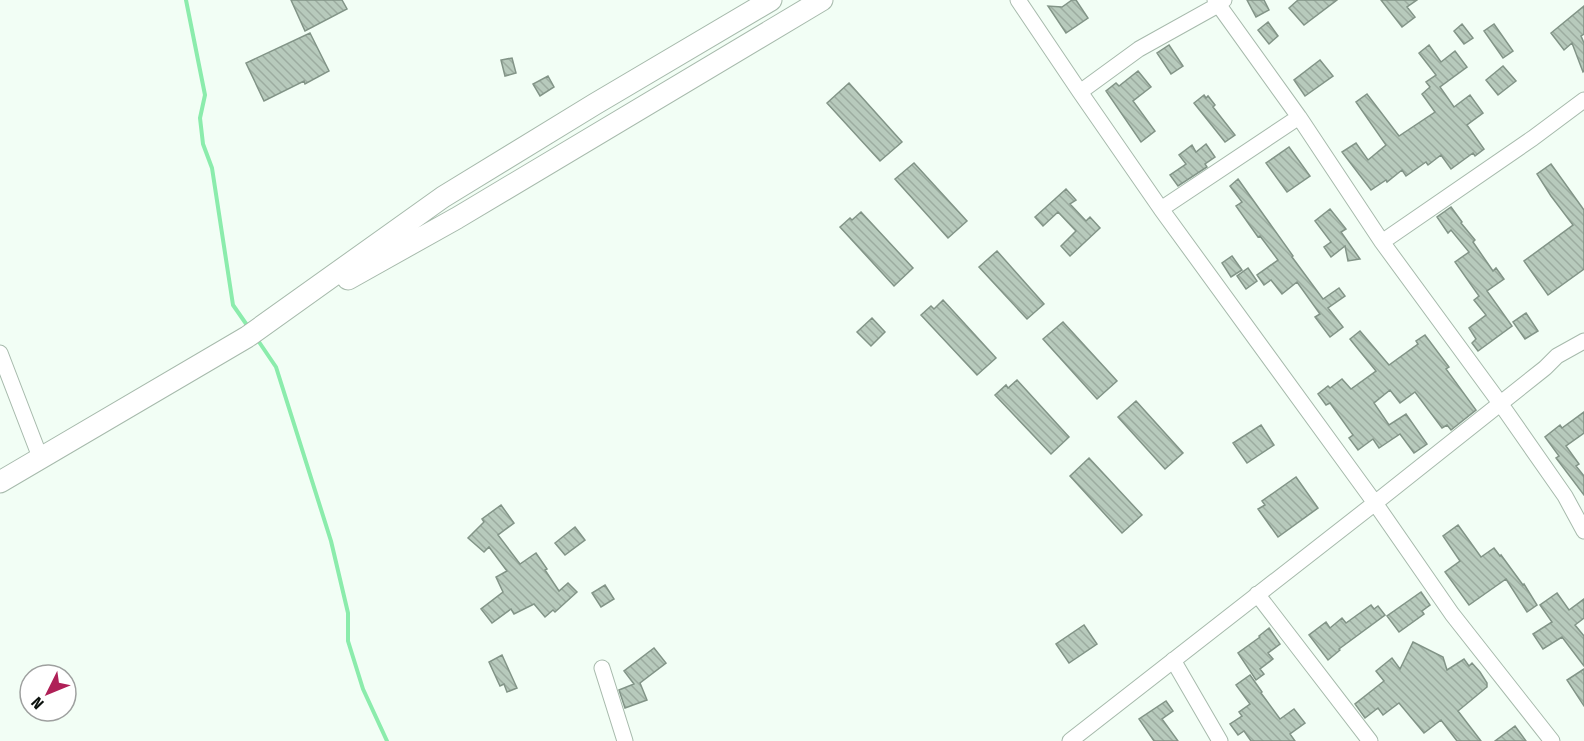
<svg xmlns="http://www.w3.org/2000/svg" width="1584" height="741" font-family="'Fira Sans Condensed',sans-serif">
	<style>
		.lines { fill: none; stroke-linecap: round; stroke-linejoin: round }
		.stream { stroke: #8becac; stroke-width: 4 }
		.building { fill: url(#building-back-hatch); stroke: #829487; stroke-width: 1.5 }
		.minor-casing { stroke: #a7baac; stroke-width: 17 }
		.highway-casing { stroke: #a7baac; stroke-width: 23 }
		.minor { stroke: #fff; stroke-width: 15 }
		.highway { stroke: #fff; stroke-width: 21 }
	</style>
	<defs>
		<pattern id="building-back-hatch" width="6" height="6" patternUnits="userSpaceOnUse" patternTransform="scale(1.5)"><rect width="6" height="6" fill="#b7cabc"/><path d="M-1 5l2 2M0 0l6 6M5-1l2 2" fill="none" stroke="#9caca0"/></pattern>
	</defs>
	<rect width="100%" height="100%" fill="#f2fef5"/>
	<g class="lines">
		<path class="stream" d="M186 0 205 95 200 118 203 144 212 168 233 305 249 328
			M257 339 276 367 331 541 348 613V641L363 689 387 741"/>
	</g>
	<path class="building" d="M291 0H342L347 9 305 31Z
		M1072 0H1076L1088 18 1066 33 1048 6 1062 7Z
		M1247 0H1264L1269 10 1256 17Z
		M1298 0H1337L1304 25 1289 8Z
		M1381 0H1417L1407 7 1415 17 1402 27Z
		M1584 6V34L1581 36 1584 43V71L1583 72 1572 43 1564 50 1551 33Z
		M1268 22 1278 36 1269 44 1258 30Z
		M1462 24 1473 38 1464 44 1454 31Z
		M1494 24 1513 51 1503 58 1484 31Z
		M310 33 329 71 305 84 304 81 264 101 246 63Z
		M1169 45 1183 66 1171 74 1157 53Z
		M1429 45 1441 62 1455 51 1467 67 1440 87 1454 107 1470 95 1483 113 1467 125 1484 149 1475 156 1473 153 1451 169 1441 155 1428 165 1426 162 1406 176 1402 170 1387 182 1386 180 1371 190 1342 152 1356 143 1368 160 1386 145 1356 102 1367 94 1399 136 1435 112 1422 94 1430 87 1426 82 1436 75 1419 53Z
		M512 58 516 73 505 76 501 60Z
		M1320 60 1333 76 1305 96 1294 80Z
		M1503 66 1516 81 1498 95 1486 80Z
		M1138 71 1151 87 1133 101 1155 131 1141 142 1106 91 1116 83 1119 86Z
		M548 76 554 87 540 96 533 84Z
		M849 83 902 142 880 161 827 103Z
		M1204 95 1206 98 1208 96 1215 105 1213 107 1235 135 1225 142 1194 103Z
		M1206 144 1215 157 1205 164 1207 167 1178 186 1170 175 1186 164 1179 155 1192 145 1196 152Z
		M1289 147 1310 176 1287 192 1266 163Z
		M914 163 967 221 948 238 895 179Z
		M1551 164 1584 210V269L1548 295 1524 261 1573 225 1551 196 1537 174Z
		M1238 179 1293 256 1292 257 1323 299 1339 288 1345 296 1328 308 1343 327 1330 337 1315 317 1320 314 1297 282 1282 294 1271 280 1264 285 1257 275 1278 260 1260 236 1258 237 1236 206 1242 202 1230 186Z
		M1066 189 1076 200 1070 204 1086 221 1090 217 1100 228 1070 256 1061 246 1076 231 1058 212 1043 226 1035 217Z
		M1451 207 1462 222 1461 223 1475 240 1473 242 1493 271 1496 268 1504 279 1487 291 1512 326 1478 351 1472 343 1476 339 1469 328 1486 315 1474 300 1479 296 1455 262 1469 252 1451 230 1448 233 1437 217Z
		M1330 209 1346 229 1341 232 1360 259 1348 261 1345 246 1331 257 1324 247 1331 242 1315 221Z
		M861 212 913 268 894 286 840 227 850 218 852 220Z
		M997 251 1044 304 1027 319 979 267Z
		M1232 256 1242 270 1231 277 1222 263Z
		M1248 268 1257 281 1246 289 1237 276Z
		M943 300 996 358 977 375 921 315 931 306 934 309Z
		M1526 313 1538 331 1525 339 1513 322Z
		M872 318 885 332 871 346 857 332Z
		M1063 322 1117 381 1097 399 1043 339Z
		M1360 331 1389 365 1418 344 1416 341 1425 335 1449 367 1446 369 1476 410 1451 430 1447 425 1442 428 1415 392 1400 403 1390 390 1374 403 1389 425 1406 414 1427 444 1414 453 1400 434 1379 448 1373 439 1358 450 1349 438 1353 435 1330 403 1326 405 1318 394 1328 386 1330 388 1342 379 1351 389 1376 371 1350 339Z
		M1017 380 1069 437 1051 454 995 395 1006 385 1008 388Z
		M1136 401 1183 453 1165 469 1118 417Z
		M1584 412V433L1566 446 1579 464 1576 466 1584 476V495L1556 458 1559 456 1545 437 1560 425 1562 428Z
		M1261 425 1274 445 1247 463 1233 443Z
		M1089 458 1142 515 1122 533 1070 476Z
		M1296 477 1318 508 1278 537 1258 509 1265 505 1262 501Z
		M501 505 514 523 498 535 520 564 536 553 547 569 545 570 559 591 568 583 577 592 555 612 553 610 545 617 534 604 514 614 511 609 492 623 481 609 503 592 496 577 507 571 489 547 484 552 468 538 484 522 482 519Z
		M1458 525 1481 557 1494 548 1500 556 1501 555 1523 585 1524 584 1537 605 1527 612 1506 579 1469 605 1445 572 1460 561 1443 536Z
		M575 527 585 540 565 555 555 543Z
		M605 585 614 599 601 607 592 593Z
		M1421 592 1430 605 1422 611 1424 614 1399 632 1387 616Z
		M1557 593 1569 610 1584 599V618L1575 625 1584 636V666L1562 637 1543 649 1533 634 1552 622 1540 605Z
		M1371 605 1374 609 1378 606 1385 615 1339 649 1340 650 1328 660 1309 635 1326 622 1330 628 1342 618 1346 623Z
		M1084 625 1097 644 1069 663 1056 644Z
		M1269 628 1280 644 1268 653 1273 659 1260 669 1264 674 1256 680 1238 653 1260 637 1259 636Z
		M1413 642 1443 657 1447 670 1464 659 1469 666 1472 663 1480 672 1487 683V687L1458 711 1481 741H1457L1441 720 1424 733 1399 703 1383 715 1378 708 1365 718 1355 704 1384 681 1376 671 1392 658 1400 669Z
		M654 648 666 663 640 683 647 700 625 708 619 690 634 684 624 671Z
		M502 655 517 688 507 692 504 684 500 686 489 662Z
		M1584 669V706L1567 680Z
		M1250 675 1262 692 1261 693 1280 719 1294 709 1305 723 1290 734 1295 741H1251L1244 731 1238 735 1230 724 1242 716 1239 712 1250 704 1236 685Z
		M1166 701 1173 711 1162 719 1178 741H1154L1139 719Z
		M1515 726 1526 741H1495Z"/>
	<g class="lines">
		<g class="minor-casing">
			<path id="minor" d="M1018 0 1080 92 1161 209 1375 503 1452 614 1552 741
				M1215 0 1299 117 1382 242 1500 403 1565 496 1584 531
				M1080 92 1139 49 1218 5 1224 0
				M1161 209 1299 117
				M1382 242 1533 138 1584 100
				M0 353 40 457
				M1257 594 1370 741
				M1173 660 1220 741
				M602 668 625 741
				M1070 741 1375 503 1545 368 1557 356 1584 341"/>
		</g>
		<g class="highway-casing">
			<path id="highway" d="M348 279 457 218 822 0
				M0 482 247 337 443 197 595 104 771 0"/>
		</g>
		<use href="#minor" class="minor"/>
		<use href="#highway" class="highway"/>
	</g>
	<g transform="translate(48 693) rotate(227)"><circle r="28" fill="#ffffff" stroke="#9ea09f" stroke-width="1.5"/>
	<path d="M0-4.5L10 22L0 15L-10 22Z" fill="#af2057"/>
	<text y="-9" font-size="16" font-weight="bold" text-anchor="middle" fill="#0c120e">N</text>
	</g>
</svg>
